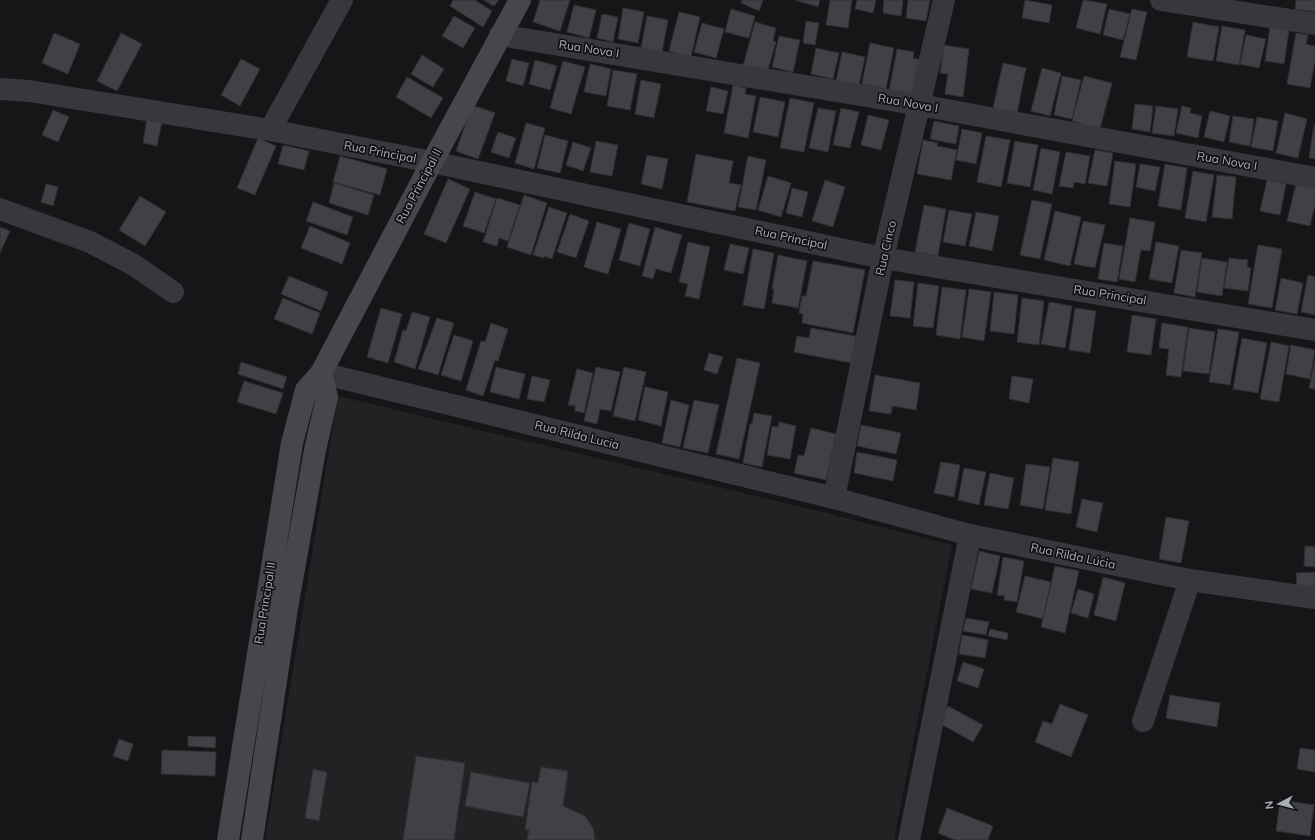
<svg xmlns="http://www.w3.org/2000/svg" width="1315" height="840" font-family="Mulish,sans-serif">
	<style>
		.built { fill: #222225 }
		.building { fill: #404145; stroke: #303034 }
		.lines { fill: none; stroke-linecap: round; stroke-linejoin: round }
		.street { stroke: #37383d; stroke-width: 22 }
		.secondary { stroke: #45474d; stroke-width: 22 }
		.labels { text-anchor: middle; stroke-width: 3.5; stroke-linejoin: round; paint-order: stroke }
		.street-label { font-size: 12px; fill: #a8adb8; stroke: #111113 }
	</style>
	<rect width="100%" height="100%" fill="#161618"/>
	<path class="built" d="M338 396 823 512 952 545 894 840H265Z"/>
	<path class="building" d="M453 0H475L492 11 483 27 450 6Z
		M484 0H499L494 6Z
		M540 0H570L560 31 533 22Z
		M742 0H763L759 11 741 3Z
		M795 0H820L818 7Z
		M830 0H852L848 28 826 25Z
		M857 0H876L873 13 855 9Z
		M884 0H903L901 16 883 13Z
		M908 0H930L926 21 906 18Z
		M1025 0 1052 5 1049 23 1022 18Z
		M1083 0 1107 4 1100 34 1076 28Z
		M1296 0H1315V12L1295 9Z
		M574 5 596 10 589 38 567 32Z
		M623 8 644 12 638 43 618 39Z
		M731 9 755 16 749 38 725 32Z
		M1109 9 1130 14 1123 40 1103 35Z
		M1132 9 1147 12 1136 60 1120 57Z
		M679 12 700 17 691 57 669 51Z
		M602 14 618 17 613 42 597 38Z
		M454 16 475 28 463 48 442 36Z
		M647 16 668 20 662 52 641 48Z
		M806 21 819 23 815 45 803 43Z
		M755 22 776 28 773 41 776 42 767 73 743 66Z
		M1193 22 1219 27 1213 61 1187 57Z
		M702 23 724 29 716 58 694 52Z
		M1222 26 1245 30 1239 65 1216 61Z
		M1270 27 1289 30 1284 64 1265 61Z
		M54 33 80 44 68 74 42 63Z
		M121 33 142 44 117 91 97 81Z
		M1296 33 1308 35 1306 44 1315 46V60L1310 88 1287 84Z
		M1246 35 1266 39 1259 68 1240 64Z
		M779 36 800 40 793 72 772 67Z
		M870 43 894 48 886 89 862 84Z
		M944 45 969 49 963 97 945 94 948 74 940 73Z
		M816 48 839 53 833 79 811 74Z
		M897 49 914 52 913 58 921 60 914 95 889 91Z
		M842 52 865 57 859 85 836 81Z
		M422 55 444 69 433 87 411 74Z
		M241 59 260 69 240 106 221 95Z
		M512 59 529 63 523 86 506 81Z
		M535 60 557 66 550 90 529 84Z
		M563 61 585 67 571 114 550 108Z
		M1003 63 1026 68 1017 113 993 108Z
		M590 64 611 69 606 96 584 92Z
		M1042 68 1061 73 1050 116 1031 111Z
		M613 70 637 74 630 110 607 106Z
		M1062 76 1081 80 1072 119 1054 115Z
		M1084 76 1112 83 1100 129 1072 121Z
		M407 77 443 98 431 118 396 97Z
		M641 80 661 84 654 118 635 114Z
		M733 85 746 88 745 94 756 96 748 138 724 133Z
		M711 87 728 91 723 114 706 111Z
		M760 97 785 102 778 137 753 132Z
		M790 98 814 103 804 152 780 148Z
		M1135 104 1153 106 1150 132 1132 129Z
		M472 105 495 113 478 159 456 151Z
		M1156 106 1178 109 1174 136 1152 133Z
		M1182 106 1191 108 1190 113 1202 116 1198 138 1176 133Z
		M818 108 836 111 828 152 809 148Z
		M841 108 859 112 850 148 833 145Z
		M53 110 69 117 58 142 42 135Z
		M1210 111 1230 116 1224 142 1204 137Z
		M1285 113 1307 119 1298 158 1276 153Z
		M868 115 889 120 881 150 861 145Z
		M1233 116 1254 119 1250 146 1229 142Z
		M1257 117 1278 121 1273 151 1251 147Z
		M147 118 162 121 157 146 143 143Z
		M934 121 959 126 956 144 930 139Z
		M526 123 545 128 534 169 515 163Z
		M1314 125H1315V159L1309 158Z
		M962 129 982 133 976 164 956 160Z
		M498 132 516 138 509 158 491 152Z
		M545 135 568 141 560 173 537 168Z
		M986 136 1010 140 1001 187 977 182Z
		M258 138 276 146 255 195 237 188Z
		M923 140 938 143 937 146 957 150 951 180 917 174Z
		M596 141 618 145 612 176 590 172Z
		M1015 141 1038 145 1030 187 1007 183Z
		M573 142 591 148 583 171 566 165Z
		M283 145 309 151 304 170 278 164Z
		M1041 148 1060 152 1052 194 1033 190Z
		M1095 150 1113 153 1107 186 1088 183Z
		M1066 152 1090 156 1085 184 1074 182 1073 188 1059 186Z
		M696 154 733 161 729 183 741 185 735 211 687 202Z
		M647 155 668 159 662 189 641 184Z
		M340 156 387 169 380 195 333 182Z
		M748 156 766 160 756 210 738 207Z
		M1115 161 1136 164 1130 207 1109 204Z
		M1140 164 1160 167 1155 191 1136 187Z
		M1165 164 1187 168 1181 210 1158 206Z
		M1193 171 1214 175 1206 222 1185 218Z
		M1217 175 1236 177 1232 219 1212 217Z
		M768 176 791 183 781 217 758 210Z
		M448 179 470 189 446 243 424 234Z
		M825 180 845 187 833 227 812 221Z
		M1267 180 1286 184 1280 215 1260 211Z
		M334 183 374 195 368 215 329 203Z
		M46 184 58 187 53 206 41 202Z
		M1296 184 1315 188V205L1310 226 1287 221Z
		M792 188 808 192 802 217 786 213Z
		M475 192 496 199 484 233 463 226Z
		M524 195 547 203 531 255 507 247Z
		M140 196 166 212 145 246 119 230Z
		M497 198 520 205 508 241 499 238 497 246 483 242Z
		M1032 200 1052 204 1040 259 1020 255Z
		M313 202 353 217 347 235 306 221Z
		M924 205 946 209 938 256 915 252Z
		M549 207 567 213 552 259 544 256V258L533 255Z
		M949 210 972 214 965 246 943 242Z
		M1055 211 1081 217 1070 266 1044 260Z
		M976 212 999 216 992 251 969 246Z
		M570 214 589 221 576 258 557 252Z
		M1130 218 1155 222 1150 251 1141 250 1135 282 1119 279Z
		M1083 221 1105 225 1095 268 1074 264Z
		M597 222 621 229 608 274 584 267Z
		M629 223 650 229 640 266 619 260Z
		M310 226 350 243 342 264 301 248Z
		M0 227 10 231 0 253Z
		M655 227 682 235 671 273 656 269 653 279 642 276Z
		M688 242 710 247 699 299 685 296 688 284 679 282Z
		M1156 242 1179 246 1172 283 1149 279Z
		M1104 243 1123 246 1117 282 1098 279Z
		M730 244 749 248 743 274 724 270Z
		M1258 245 1282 249 1272 308 1248 304Z
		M753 249 774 253 764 309 743 305Z
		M1181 250 1202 253 1195 297 1174 293Z
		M778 255 807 261 798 308 772 303 774 289H772Z
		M1202 258 1227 262 1222 296 1197 292Z
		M1229 258 1248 260 1247 267 1251 268 1248 291 1224 288Z
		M813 261 865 270 853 333 802 323 803 314 799 313 802 296H806Z
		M1308 275 1315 277V315L1301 312Z
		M289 276 328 292 321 311 281 294Z
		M1281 278 1303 283 1297 314 1275 310Z
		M895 280 914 282 910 318 890 316Z
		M918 283 939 286 933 328 913 326Z
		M942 287 966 290 960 339 936 335Z
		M969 289 991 292 984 341 962 337Z
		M994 292 1018 295 1014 334 990 331Z
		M283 298 320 313 312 334 274 319Z
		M1022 298 1044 301 1039 345 1017 342Z
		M1049 302 1072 306 1065 348 1041 344Z
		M381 308 402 314 388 363 367 357Z
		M1075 308 1096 311 1090 353 1069 350Z
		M412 312 430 317 415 369 394 362 403 330 406 331Z
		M1132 315 1156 319 1151 355 1127 352Z
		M437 318 454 323 438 375 418 369Z
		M491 323 508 329 498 361 495 360 483 396 466 390 481 341 485 342Z
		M1162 323 1188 327 1181 377 1166 375 1169 349 1159 348Z
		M811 328 856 336 851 363 794 352 797 336 809 338Z
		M1189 328 1215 332 1209 374 1183 371Z
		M1218 329 1239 332 1230 385 1209 382Z
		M454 335 473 341 461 381 441 375Z
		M1242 338 1267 343 1258 393 1233 389Z
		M1271 342 1289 346 1279 402 1260 399Z
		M1291 345 1315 350 1310 379 1286 374Z
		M709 353 723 357 717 374 704 370Z
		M737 358 760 363 739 459 716 454Z
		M1315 359V389L1309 388Z
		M241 362 287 377 283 389 238 374Z
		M496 367 525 374 519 399 490 392Z
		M596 367 620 372 611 411 600 409 597 424 584 421Z
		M624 367 646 372 635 421 613 416Z
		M577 369 593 373 584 413 575 411V406L568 405Z
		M875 375 920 383 916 410 892 406 891 414 869 411Z
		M532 376 550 380 544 402 527 399Z
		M1012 376 1033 379 1029 403 1009 399Z
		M244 381 283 393 276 414 237 402Z
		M645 387 668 392 661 426 638 420Z
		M671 400 689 405 680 447 662 443Z
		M694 400 719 405 708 453 683 448Z
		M754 413 772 416 762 467 743 463 750 424H752Z
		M779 422 796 426 790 459 767 455 772 426 778 427Z
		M861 425 901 433 896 454 857 446Z
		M811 428 836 434 826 480 794 473 798 455 804 456Z
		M857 452 897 460 893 481 854 473Z
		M1053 458 1079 462 1071 514 1045 510Z
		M941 462 960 465 954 497 934 493Z
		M1026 464 1050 467 1043 509 1020 505Z
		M964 468 986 472 979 505 958 500Z
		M990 473 1014 478 1008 509 984 505Z
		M1082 499 1103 503 1097 532 1076 527Z
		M1166 517 1189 521 1181 563 1159 559Z
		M1305 546 1315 547V567L1304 566Z
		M979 551 1000 556 992 593 971 589Z
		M1003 557 1024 561 1017 602 1004 600 1005 596 997 595Z
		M1055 566 1079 571 1065 633 1041 627Z
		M1315 572V587L1297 588 1296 573Z
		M1025 576 1051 582 1043 619 1016 612Z
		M1103 577 1125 583 1116 621 1094 615Z
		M1078 589 1094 594 1088 618 1071 613Z
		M966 618 989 622 986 635 963 631Z
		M990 629 1008 633 1007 640 988 636Z
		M962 635 988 640 985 658 959 654Z
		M963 662 984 669 978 688 957 681Z
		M1170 695 1220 703 1217 727 1166 718Z
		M1060 704 1088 715 1071 757 1035 742 1043 721 1052 724Z
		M948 706 983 725 973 742 939 723Z
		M188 736 216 737 215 748 188 746Z
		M119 739 133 744 128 761 113 756Z
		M1300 748 1315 750V772L1297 769Z
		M162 750 216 752 215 776 161 774Z
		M416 756 465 763 454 840H403Z
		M541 767 568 771 563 806 585 816 593 828 595 840H527L529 830H525L532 782 538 783Z
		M313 769 327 772 319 821 305 818Z
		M471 772 530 783 523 817 465 806Z
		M1280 800 1314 805 1310 836 1276 831Z
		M947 808 993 826 988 840H955L938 833Z"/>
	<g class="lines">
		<path class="street" d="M1161 0 1315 24
			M500 35 920 105 1315 178
			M0 89 29 91 270 130 432 162 883 258 1315 330
			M270 130 342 0
			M0 209 90 242 134 265 173 292
			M321 373 834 498 970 535 1190 580 1315 598
			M834 498 883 258 944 0
			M1143 721 1190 580
			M909 840 970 535"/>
		<path class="secondary" d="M228 840 292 443 306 390 321 373 432 162 520 0
			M252 840 287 608 315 450 327 397 321 373"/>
	</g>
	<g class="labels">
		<g class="street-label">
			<text transform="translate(589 49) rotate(9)" y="4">Rua Nova I</text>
			<text transform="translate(908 103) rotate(10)" y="4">Rua Nova I</text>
			<text transform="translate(380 152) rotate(11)" y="4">Rua Principal</text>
			<text transform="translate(1227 161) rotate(10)" y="4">Rua Nova I</text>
			<text transform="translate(419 186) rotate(-62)" y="4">Rua Principal II</text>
			<text transform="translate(791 238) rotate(12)" y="4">Rua Principal</text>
			<text transform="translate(886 248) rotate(-77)" y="4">Rua Cinco</text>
			<text transform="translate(1110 295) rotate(9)" y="4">Rua Principal</text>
			<text transform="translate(577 435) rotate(14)" y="4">Rua Rilda Lucia</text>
			<text transform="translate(1073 556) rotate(12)" y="4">Rua Rilda Lúcia</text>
			<text transform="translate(265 603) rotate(-81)" y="4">Rua Principal II</text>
		</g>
	</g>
	<g transform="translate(1279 804) rotate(263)" stroke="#111113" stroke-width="3" paint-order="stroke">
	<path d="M0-3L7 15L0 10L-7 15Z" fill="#a8adb8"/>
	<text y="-6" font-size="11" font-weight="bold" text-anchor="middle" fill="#a8adb8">N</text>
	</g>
</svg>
